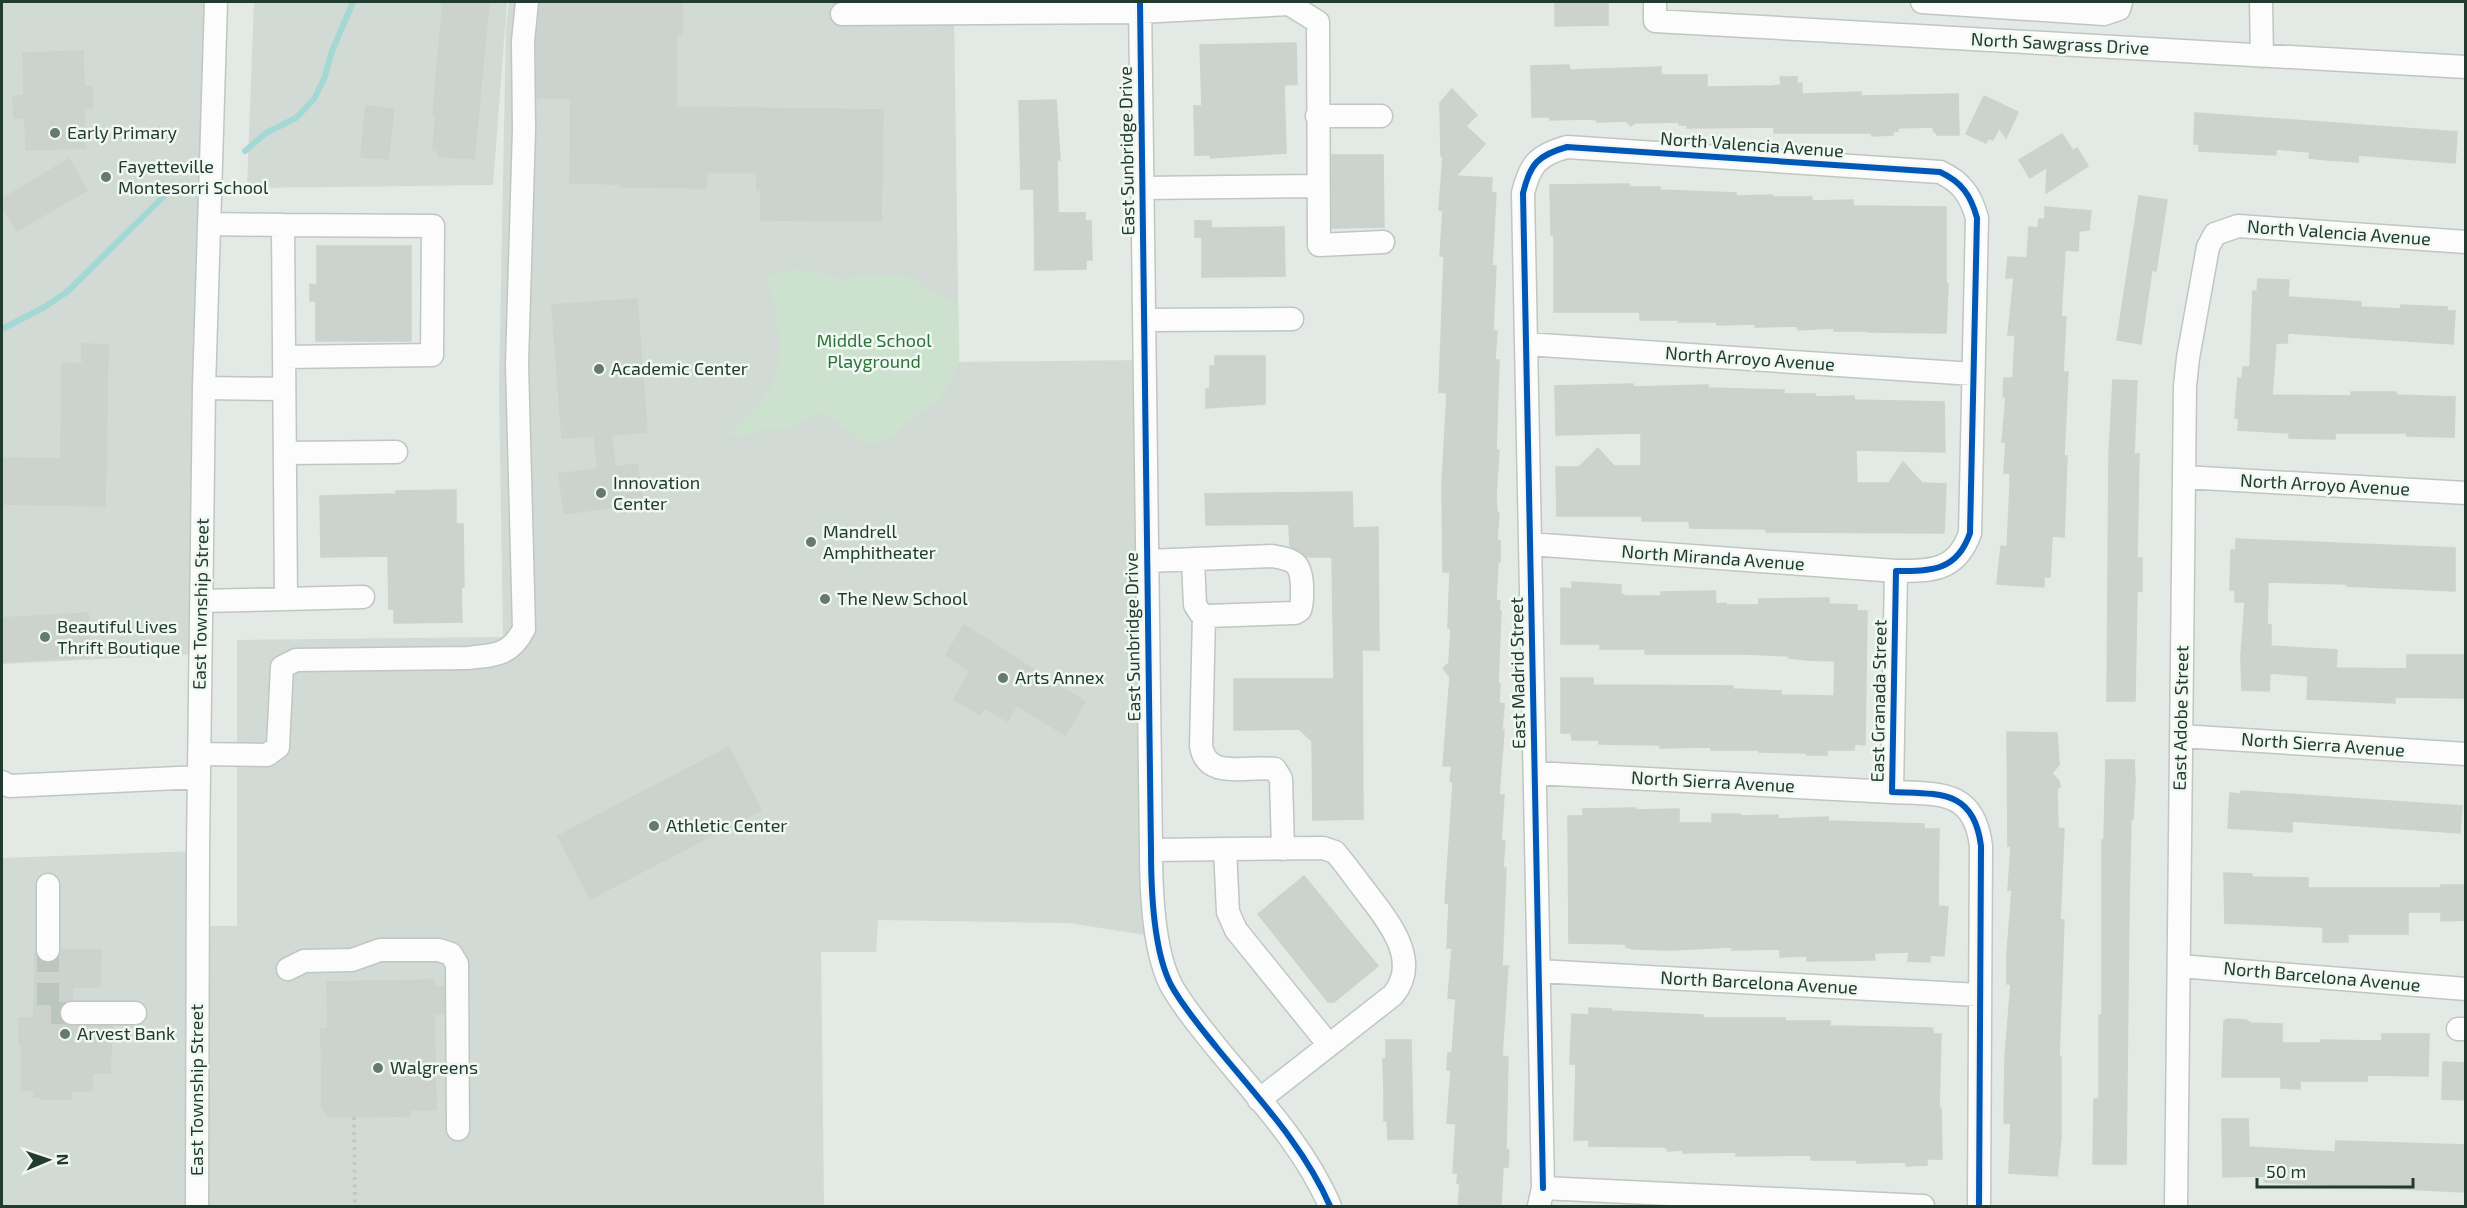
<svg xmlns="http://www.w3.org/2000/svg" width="2467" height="1208" font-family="'Exo 2',sans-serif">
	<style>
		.built { fill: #d1dad4 }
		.green { fill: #cce2ce }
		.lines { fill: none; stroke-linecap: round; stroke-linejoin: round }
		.stream { stroke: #a4d8d4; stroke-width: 6 }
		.building { fill: #ccd2ce; stroke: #ccd2ce; stroke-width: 1.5 }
		.minor-tunnel { stroke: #bcc6c1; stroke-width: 22; stroke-dasharray: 22 11; stroke-linecap: butt }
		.minor-casing { stroke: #c0c6c2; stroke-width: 25 }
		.path { stroke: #c0c9c4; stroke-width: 4; stroke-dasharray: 3 4.5; stroke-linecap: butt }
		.minor { stroke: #fbfcfb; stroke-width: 22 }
		.cycleway-casing { stroke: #f1f8f3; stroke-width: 10 }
		.cycleway { stroke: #0057b8; stroke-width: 6 }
		.poi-dot { fill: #65796f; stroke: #f1f8f3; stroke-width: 2 }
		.labels { text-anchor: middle; stroke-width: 5; stroke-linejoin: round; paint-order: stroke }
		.street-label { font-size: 18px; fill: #213c2f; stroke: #f1f8f3 }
		.poi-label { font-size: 18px; fill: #213c2f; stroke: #f1f8f3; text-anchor: start }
		.park-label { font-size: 18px; fill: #2c7238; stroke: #f1f8f3 }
	</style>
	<rect width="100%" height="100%" fill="#e3e9e5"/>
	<path class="built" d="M2 2H216L200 654 2 664Z
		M254 2H507L493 185 247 188Z
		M509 2H899L898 13H954L959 362 1145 360 1158 937 1069 923 878 920 876 952H821L824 1206H2V858L198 851V926H237V640L503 637 499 387 506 27Z"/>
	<path class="green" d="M796 269 815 272 841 279 872 274 910 277 926 289 958 304 959 362 951 380 939 400 910 420 892 436 872 444C849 437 843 423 820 413 802 422 787 436 766 428L743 437 729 435C743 418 768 399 775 377 786 344 774 308 767 275Z"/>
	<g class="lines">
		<path class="stream" d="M245 151 266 133 296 118 314 99 324 79 332 51 353 2
			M2 329 43 308 67 292 167 193"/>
	</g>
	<path class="building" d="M443 2H489L474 159 438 156V151L433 150 436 114H433Z
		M540 2 682 3V35H676V107L883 110 881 221 761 220V190H757V172H706V188L621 187V184L570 183 571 98H537V42Z
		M1555 2H1608V25L1555 26Z
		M1296 43 1297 84 1284 85 1286 153 1210 158 1211 155H1195L1194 106H1202L1200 45Z
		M83 51 84 87H92V108H84L85 148 26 150 25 118H14L13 96H24L23 53Z
		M1569 65 1570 70 1661 67V75H1707V87L1773 86 1781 85 1780 77H1797V84L1802 83V94L1861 92V96L1958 94 1959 135H1937V133L1934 132 1933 127 1898 128V131H1893V135L1872 136V133H1774V127L1687 128V125H1679V122L1635 123 1631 126 1626 121 1597 122V120L1589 119 1550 120V117H1532L1531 66Z
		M1452 89 1477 115 1466 126 1485 144 1456 176 1492 178 1491 192 1496 193 1492 266H1496L1493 331H1497L1495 360H1499L1496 450H1499L1496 495 1497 512 1499 513 1497 541H1500V562H1498L1496 601H1500L1499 610 1501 611 1498 684H1500L1499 703 1504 704 1502 730H1504L1499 795H1504L1501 841H1505L1503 868H1506L1502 966H1508L1502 1056 1508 1057 1506 1149 1509 1150 1508 1167H1503L1501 1206H1458L1460 1183H1457L1458 1173H1453L1456 1124 1447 1123 1451 1070H1447L1448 1053H1452L1456 999 1448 998 1452 948H1447L1449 903H1445L1453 783 1450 781 1452 766H1443L1450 677 1443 668 1449 663 1451 628H1448L1450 572H1443L1442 484 1447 393 1439 392 1444 256H1440L1443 211 1439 210 1443 156H1441L1440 103Z
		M1984 96 2018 112 2006 138 1999 128 1993 140 1988 138 1986 143 1966 134Z
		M1056 100 1060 160H1057L1058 213H1085V221H1091L1092 260H1086V269L1035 270 1034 189H1021L1019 101Z
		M366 106 394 109 388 159 361 157Z
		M2195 113 2457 132 2455 163 2358 155V162L2328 160 2309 158 2310 152 2276 149V155L2199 151V144H2194Z
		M2062 134 2073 151 2077 148 2088 166 2046 193 2047 167 2030 178 2019 160Z
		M1332 155H1383L1384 227 1332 228Z
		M69 159 87 190 17 231 2 206V199Z
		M1629 184V187H1660V190L1736 193V196L1773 195V197H1812V201L1853 200V206L1946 207V284H1948L1946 333 1868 332V331H1834V328L1798 330 1797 326 1755 327V324L1717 325V322H1679V320H1640V312H1554V235H1551L1550 185Z
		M2139 196 2167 200 2156 271 2152 270 2141 344 2117 340Z
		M2045 207 2091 211 2089 230 2079 231 2078 251 2065 250 2061 317H2066L2063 372H2068L2064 456H2067L2064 537 2052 536 2050 577H2044V587L1997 584 2001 546 2007 547 2010 488V473H2004L2006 442H2002L2006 397H2003L2004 378H2013L2015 335H2008L2014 278H2006L2008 257 2027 258 2029 227 2038 228 2039 219H2045Z
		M1195 221H1211V228L1284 227 1285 276 1202 277V237H1195Z
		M317 246H411V341H316V301H310V284L317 285Z
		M2258 279 2289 280 2288 297 2361 302V307L2401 309V305L2447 307V311H2455L2453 344 2288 333 2287 343H2276L2272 395 2351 396V392H2396V395L2455 397 2454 437 2407 436V433H2335V439L2289 438V433L2238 430 2239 418H2235L2238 378 2242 379 2243 367H2250L2253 291 2257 292Z
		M637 299 647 432 611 435 615 467 637 464 643 503 564 514 559 474 598 469 594 436 562 438 552 305Z
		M82 344 108 345 105 506 2 504V458L61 459 62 363 82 364Z
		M1215 356H1265V404L1206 408V389H1210V366H1215Z
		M2113 380 2137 381 2134 454H2139L2137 558H2142V591H2137L2135 701H2107L2109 454Z
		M1633 384V387L1708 385V388L1784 390V394H1815V397L1854 396V400L1944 402 1945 452 1856 450 1857 483H1889L1903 462 1922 483 1946 484 1944 533 1766 532V529L1690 528 1689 521H1642V516H1557L1556 467H1579L1598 448 1614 466H1641V433L1556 435 1555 386Z
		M456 490V524H463L464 587H461L462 622 394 623V609H389L388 556 321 557 320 496 396 494V491Z
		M1352 492 1353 528 1378 527 1379 650H1362L1363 819 1313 820 1312 741 1299 729 1234 730V679H1334L1332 557H1307L1290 546 1289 524 1206 525 1205 494Z
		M2236 539 2455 548V591L2347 586 2348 584 2268 582 2267 624 2271 625V646L2337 650 2336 668 2407 669V655H2466V698L2395 697V703L2307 699 2308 676 2270 673 2269 691 2242 690 2241 656 2245 602H2235V590H2230L2231 550H2236Z
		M1572 582 1621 585V594L1626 596H1661V592L1715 591 1716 604 1726 603V605H1759V599L1829 598V604L1857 605V611H1867L1865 745 1855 744 1854 750H1827V755H1807V753L1759 752V750H1711V747L1660 748V745L1599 744V740H1572L1571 733H1561V678H1593V685L1733 686V689L1781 691V695L1834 696 1835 661 1808 660 1789 658V656L1744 654H1645V649H1600V644H1561V588L1572 589Z
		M88 613 90 657 2 662V618Z
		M964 625 1085 702 1065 735 1017 705 1007 721 985 708 980 715 954 699 970 672 946 655Z
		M2007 732 2057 733 2059 765 2052 773 2059 781 2060 787 2057 789 2058 828 2064 829 2060 920H2064L2059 1057H2061V1138L2057 1176 2009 1173 2011 1123H2004L2005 1057 2011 984H2007V954L2012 890H2008L2011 846H2008Z
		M729 747 761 810 590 899 558 836Z
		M2106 760H2134L2135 780 2133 819H2131L2129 906 2126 1164H2093L2094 1099H2099V1015H2102V840H2104Z
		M2241 791 2462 806 2460 833 2292 821V832L2228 828 2230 793 2241 794Z
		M1636 808V810L1679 809V823H1712V814H1740V816L1778 815V819L1828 817V821L1924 824V829H1939L1938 906 1948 907 1944 956 1930 955V962L1908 961 1909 952 1874 953 1875 960 1807 961V956L1780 957V949L1732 950V947L1671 950 1634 949 1626 947 1625 944 1569 943 1568 816H1583V809Z
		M2224 873 2252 874V877L2308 878V888H2441V885H2466V920L2441 921V912H2408V934H2348V942H2323V927L2225 923Z
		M1304 876 1378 966 1334 1002H1328L1258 914Z
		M62 950H101L100 987H72V999L61 1006 59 1014 65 1024 71 1026H112L110 1073H92V1091H71V1099H42L41 1097H34V1090H22V1045H19V1018H34L35 952 41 961 49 963 59 957Z
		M434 980V987H444V1014H434L436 1110H410V1116L330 1117 322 1108 321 1029H328L327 982Z
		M1589 1008 1611 1009V1011L1703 1015V1018H1785V1021H1830V1026L1932 1028 1934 1034H1941L1939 1108H1941L1942 1159H1927V1165L1906 1166V1162L1857 1163V1160H1811V1155L1736 1156V1152L1683 1153V1150L1668 1151 1665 1147 1589 1146V1140H1574L1576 1064H1570L1572 1014 1589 1015Z
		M2227 1019 2246 1020 2251 1023 2282 1024V1043H2321V1040L2382 1041V1034H2429L2428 1076 2367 1075V1081H2300V1089L2281 1088V1077H2222L2224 1021Z
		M1386 1040H1411L1413 1139H1388L1387 1121H1384V1095L1383 1059H1386Z
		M2443 1062 2466 1063V1100L2442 1099Z
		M2222 1119H2248L2249 1147 2335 1152 2336 1141 2466 1145 2463 1192 2264 1182 2265 1176 2223 1177Z"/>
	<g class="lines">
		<path class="minor-tunnel" d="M48 950V1013H72"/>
		<g class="minor-casing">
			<path id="minor" d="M1140 2 1151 850C1151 889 1153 950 1171 985 1183 1007 1201 1028 1217 1048 1258 1098 1304 1146 1330 1206
				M1655 2V21L2466 67
				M1922 2 2104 14 2119 9 2121 2
				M2261 2 2262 56
				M1289 4 1318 22 1319 245 1383 242
				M842 14 1140 12 1289 4V2
				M1317 116H1381
				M1142 188 1318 186
				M283 225 433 226 432 355 284 357
				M1144 320 1292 319
				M1526 344 1973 374
				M204 388 284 389
				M285 453 396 452
				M2184 477 2466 493
				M1530 544 1896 571
				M1147 561 1272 556C1294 560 1301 562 1302 586 1302 594 1303 602 1300 610L1295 613 1207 616 1201 614 1195 605 1193 560
				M286 599 363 597
				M201 601 286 599 283 225 209 224
				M1204 615 1201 746C1207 781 1247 765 1275 769L1281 779 1283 849
				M2181 736 2466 754
				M199 754 267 755 278 747 282 667 296 660 467 658C495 655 510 656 524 629L517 364 524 129 523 41 527 2
				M1535 773 1892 792
				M2 782 9 786 199 777
				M1225 849 1228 912 1236 930 1329 1045
				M1151 850 1323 848 1335 852C1346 865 1356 879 1366 892 1387 920 1422 960 1393 995L1259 1100
				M48 885V950
				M2179 966 2466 989
				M288 969 304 961 352 960 380 950H439L451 954 457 964 458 1129
				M1539 971 1979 995
				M72 1013H135
				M2458 1029H2466
				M1543 1188 1523 193C1530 164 1538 155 1567 147L1940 172C1962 182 1971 196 1977 218L1970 533C1957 571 1932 571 1896 571L1892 792C1939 794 1974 789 1981 846L1979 1206
				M197 1206 198 851 204 388 216 2
				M1539 1206 1543 1188 1923 1206
				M2176 1206 2185 386 2188 358 2208 247 2215 234 2238 226 2466 242"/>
		</g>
		<path class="path" d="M354 1117 355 1206"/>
		<use href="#minor" class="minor"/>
		<g class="cycleway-casing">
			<path id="cycleway" d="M1140 2 1151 850C1151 889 1153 950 1171 985 1183 1007 1201 1028 1217 1048 1258 1098 1304 1146 1330 1206
				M1543 1188 1523 193C1530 164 1538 155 1567 147L1940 172C1962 182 1971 196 1977 218L1970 533C1957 571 1932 571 1896 571L1892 792C1939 794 1974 789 1981 846L1979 1206"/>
		</g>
		<use href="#cycleway" class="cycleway"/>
	</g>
	<g class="poi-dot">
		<circle cx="55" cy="133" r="6"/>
		<circle cx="106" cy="177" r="6"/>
		<circle cx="599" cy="369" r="6"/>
		<circle cx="601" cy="493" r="6"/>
		<circle cx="811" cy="542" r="6"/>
		<circle cx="825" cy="599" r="6"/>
		<circle cx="45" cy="637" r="6"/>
		<circle cx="1003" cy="678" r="6"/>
		<circle cx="654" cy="826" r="6"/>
		<circle cx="65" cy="1034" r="6"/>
		<circle cx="378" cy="1068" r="6"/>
	</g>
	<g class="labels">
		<g class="street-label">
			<text transform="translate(2060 44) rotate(3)" y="6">North Sawgrass Drive</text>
			<text transform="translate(1752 145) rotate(4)" y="6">North Valencia Avenue</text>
			<text transform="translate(1127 151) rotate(-91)" y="6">East Sunbridge Drive</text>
			<text transform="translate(2339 233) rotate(4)" y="6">North Valencia Avenue</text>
			<text transform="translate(1750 359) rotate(4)" y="6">North Arroyo Avenue</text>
			<text transform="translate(2325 485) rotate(3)" y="6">North Arroyo Avenue</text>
			<text transform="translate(1713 558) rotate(4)" y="6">North Miranda Avenue</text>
			<text transform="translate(201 604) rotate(-89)" y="6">East Township Street</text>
			<text transform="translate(1133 637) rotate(-91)" y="6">East Sunbridge Drive</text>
			<text transform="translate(1518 673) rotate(-91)" y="6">East Madrid Street</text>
			<text transform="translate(1879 701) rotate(-89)" y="6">East Granada Street</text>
			<text transform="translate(2181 718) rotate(-89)" y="6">East Adobe Street</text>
			<text transform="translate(2323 745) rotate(4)" y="6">North Sierra Avenue</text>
			<text transform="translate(1713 782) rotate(3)" y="6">North Sierra Avenue</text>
			<text transform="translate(2322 977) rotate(5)" y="6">North Barcelona Avenue</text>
			<text transform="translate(1759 983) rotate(3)" y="6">North Barcelona Avenue</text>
			<text transform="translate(197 1090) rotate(-90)" y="6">East Township Street</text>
		</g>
		<g class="poi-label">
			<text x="67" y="139">Early Primary</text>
			<text x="118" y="173">Fayetteville<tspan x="118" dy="21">Montesorri School</tspan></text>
			<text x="611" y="375">Academic Center</text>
			<text x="613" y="489">Innovation<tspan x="613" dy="21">Center</tspan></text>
			<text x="823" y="538">Mandrell<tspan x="823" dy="21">Amphitheater</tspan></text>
			<text x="837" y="605">The New School</text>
			<text x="57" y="633">Beautiful Lives<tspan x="57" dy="21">Thrift Boutique</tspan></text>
			<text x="1015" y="684">Arts Annex</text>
			<text x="666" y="832">Athletic Center</text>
			<text x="77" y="1040">Arvest Bank</text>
			<text x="390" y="1074">Walgreens</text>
		</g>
		<g class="park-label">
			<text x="874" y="347">Middle School<tspan x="874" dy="21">Playground</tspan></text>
		</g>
	</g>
	<rect width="2467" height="1208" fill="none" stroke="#213c2f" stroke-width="6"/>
	<g transform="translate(48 1160) rotate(88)" stroke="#f1f8f3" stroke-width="4.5" paint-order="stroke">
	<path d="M0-4.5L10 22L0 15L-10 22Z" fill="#213c2f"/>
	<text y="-9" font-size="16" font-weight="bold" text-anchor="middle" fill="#213c2f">N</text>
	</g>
	<path d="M2257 1178v9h156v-9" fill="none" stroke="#213c2f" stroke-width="3"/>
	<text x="2266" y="1178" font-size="18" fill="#213c2f" stroke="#f1f8f3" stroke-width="4.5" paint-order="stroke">50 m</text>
</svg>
